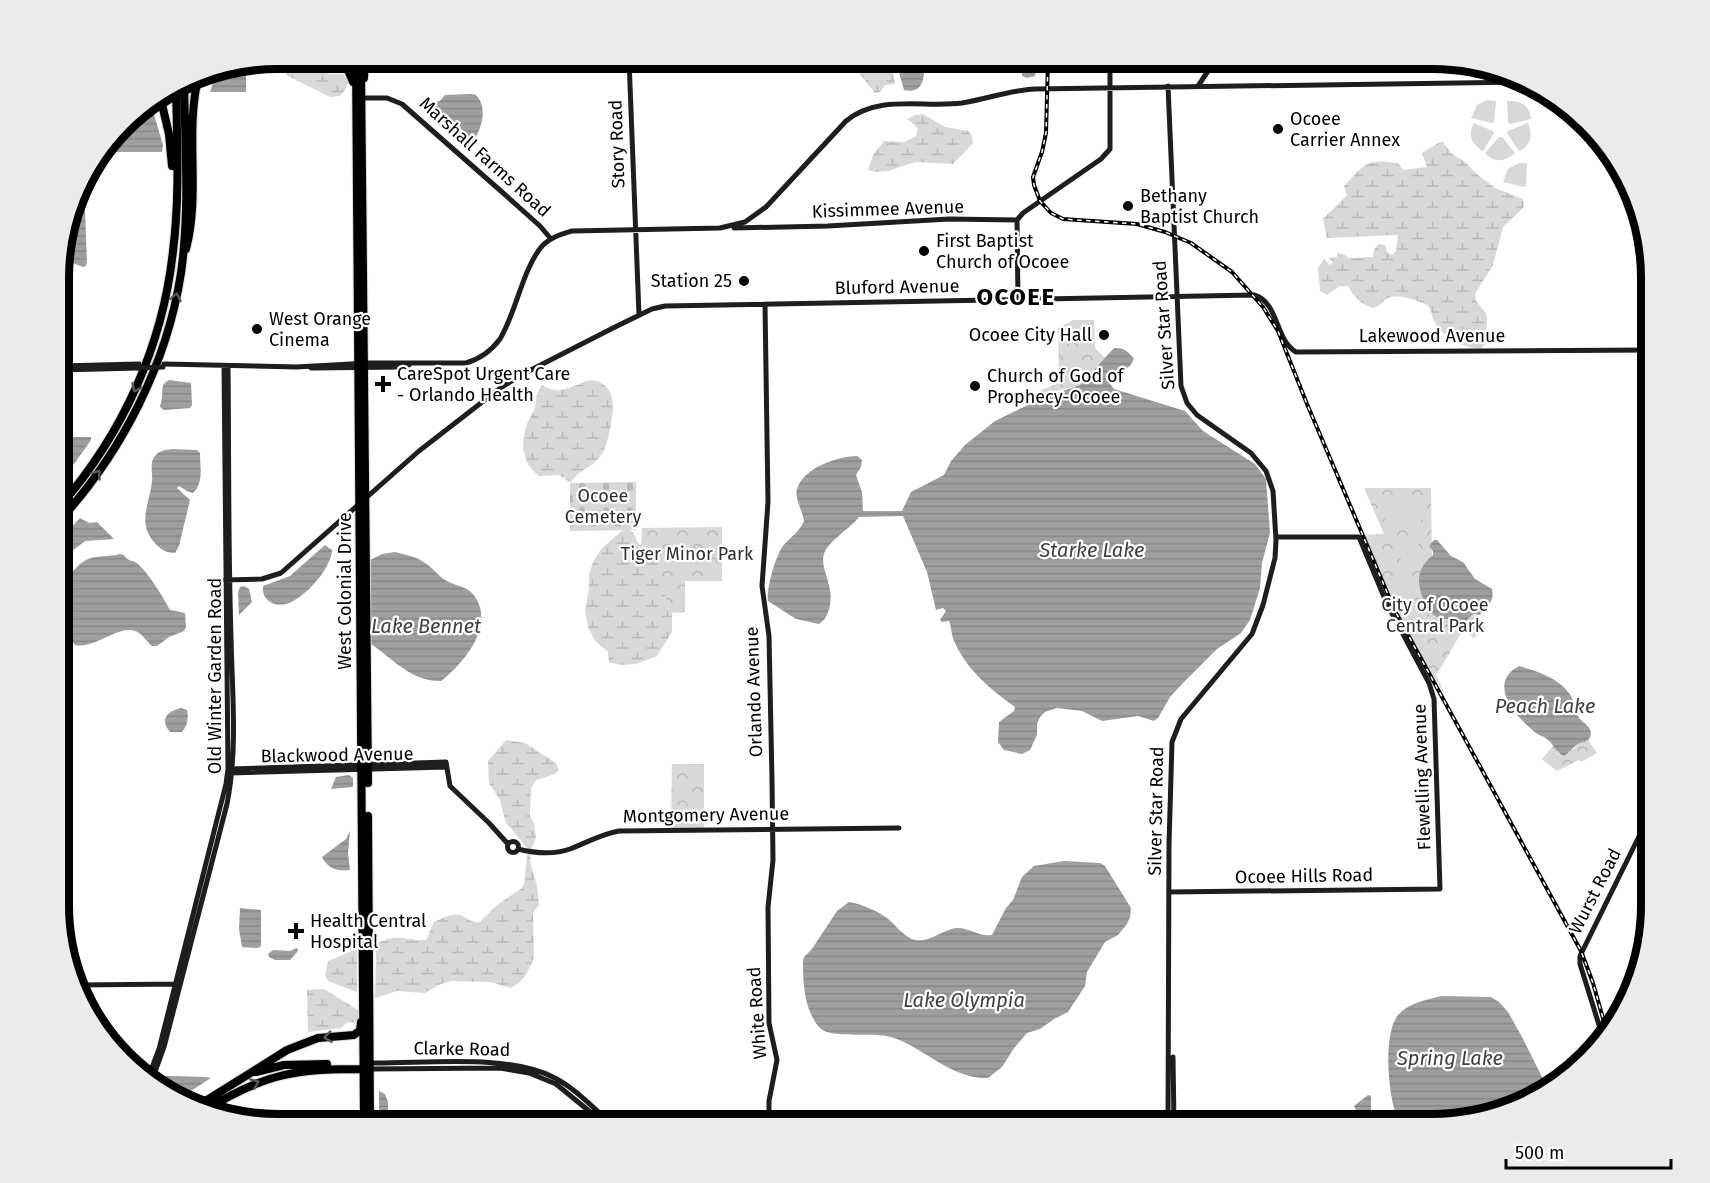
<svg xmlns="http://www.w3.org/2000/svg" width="1710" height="1183" font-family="'Fira Sans',sans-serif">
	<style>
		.forest { fill: url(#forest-crowns) }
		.wetland { fill: url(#wetland-marsh) }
		.cemetery { fill: url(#cemetery-stones) }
		.pitch { fill: #d8d8d8 }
		.water { fill: url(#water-rules) }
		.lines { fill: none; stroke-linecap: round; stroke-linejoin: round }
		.highway-casing { stroke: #dbdbdb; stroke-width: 10 }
		.secondary { stroke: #1e1e1e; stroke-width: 5 }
		.highway { stroke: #000; stroke-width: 8 }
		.rail-casing { stroke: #000; stroke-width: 4 }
		.rail { stroke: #fff; stroke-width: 1.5; stroke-dasharray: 4.5; stroke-linecap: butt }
		.secondary-bridge { stroke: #1e1e1e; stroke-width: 5 }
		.oneway { stroke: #595959 }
		.poi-dot { fill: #000; stroke: #fff; stroke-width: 2 }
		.labels { text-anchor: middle; stroke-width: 4.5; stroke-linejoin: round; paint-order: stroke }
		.poi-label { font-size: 18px; fill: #000; stroke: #fff; text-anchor: start }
		.street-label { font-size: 18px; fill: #000; stroke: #fff }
		.park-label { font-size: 18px; fill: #2f2f2f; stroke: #fff }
		.water-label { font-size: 20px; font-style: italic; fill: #404040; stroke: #fff }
		.district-label { font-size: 24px; font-weight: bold; letter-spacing: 1.5px; fill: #000; stroke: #fff }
		.rim { fill: none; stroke: #000; stroke-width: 8 }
	</style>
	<defs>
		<pattern id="forest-crowns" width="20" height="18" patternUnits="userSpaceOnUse" patternTransform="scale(1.5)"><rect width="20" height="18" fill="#d8d8d8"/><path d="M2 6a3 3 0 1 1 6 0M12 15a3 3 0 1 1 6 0" fill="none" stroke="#b8b8b8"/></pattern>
		<pattern id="wetland-marsh" width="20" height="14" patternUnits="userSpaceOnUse" patternTransform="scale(1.5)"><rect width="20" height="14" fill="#d8d8d8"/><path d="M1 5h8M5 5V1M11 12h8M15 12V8" fill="none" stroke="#b8b8b8"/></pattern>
		<pattern id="cemetery-stones" width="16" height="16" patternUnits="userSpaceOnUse" patternTransform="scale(1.5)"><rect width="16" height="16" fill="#d8d8d8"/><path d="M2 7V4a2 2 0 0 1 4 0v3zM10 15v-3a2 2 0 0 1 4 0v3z" fill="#b8b8b8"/></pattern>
		<pattern id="water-rules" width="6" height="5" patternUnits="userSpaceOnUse" patternTransform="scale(1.5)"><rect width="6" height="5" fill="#9f9f9f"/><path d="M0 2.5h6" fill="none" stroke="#878787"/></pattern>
	</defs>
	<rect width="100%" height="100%" fill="#fff"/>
	<path class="forest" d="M1073 320H1094L1095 348 1105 358 1080 385 1040 395 1039 391 1059 383 1058 328Z
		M1364 488H1431L1432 563 1486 629 1473 638 1464 628C1458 637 1442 669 1436 674L1446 697 1435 677 1434 680 1399 615 1363 535 1384 534Z
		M722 527V581H685V612L668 613 659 567V550L641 546 642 528Z
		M1588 740 1597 753 1581 762 1579 760 1557 771 1542 759 1554 745 1559 754 1574 749 1579 743Z
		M672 764H704V828L671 829Z"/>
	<path class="wetland" d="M855 59 891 60 895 84 885 85 880 92 875 93 858 72Z
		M304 63 317 67 329 74H343L348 82 345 90 340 96 330 97 286 75 287 68 294 64Z
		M923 114 945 127 968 131 972 136 973 143 953 164 915 162 888 171 875 172 868 170 873 155 884 141 905 142 916 136 918 128 907 119 915 115Z
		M1440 142H1443L1451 153 1465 162 1478 175 1495 188 1523 199 1524 207 1503 227 1493 265 1475 294 1476 301 1486 313 1487 319 1486 343 1481 349C1467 349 1445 338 1437 326 1431 318 1433 306 1423 303 1414 300 1400 294 1391 297 1385 298 1381 305 1376 307 1365 310 1352 294 1348 286H1340L1327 295 1320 291 1318 268 1324 259 1330 265 1333 263 1329 258 1337 257V253L1343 254 1349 258 1373 257 1374 250 1378 244 1385 245 1387 252 1392 255 1396 251 1398 235 1327 238 1323 219 1347 195 1344 186C1366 163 1364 159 1398 163L1403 170 1427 167 1422 153Z
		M591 380C618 384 614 409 610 429 608 438 606 448 601 455 593 468 578 469 571 483L559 475 539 476C522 464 520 443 527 424 529 418 534 413 535 407 537 397 536 393 542 385 561 397 572 385 591 380Z
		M624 529C640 531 632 541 642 546 647 549 654 549 659 550 656 571 667 592 668 612L672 613V632L657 656 636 664 620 665 609 662 608 652 595 641 588 627 585 610 589 589V575L593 562 601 549Z
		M506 740 525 743 556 763 559 770 555 774 536 780 531 788 530 816 534 823 536 837 531 850 530 862 537 886 539 905 533 913 534 958 526 975 519 983 511 988 490 982 451 981 438 985 425 993 397 991 375 998 376 944C398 932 404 941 426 940L434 922C441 919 451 913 460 915 468 918 471 923 480 922L497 905 522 888 524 884 528 849 506 823 500 800 489 783 488 761Z
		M357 949V992L328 981 325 975 328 961Z
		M324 989 358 1010V1023L347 1022 341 1028 308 1032 307 990Z"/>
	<path class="cemetery" d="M636 482V530L570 531V483Z"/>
	<path class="pitch" d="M1487 100 1496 101 1494 122 1492 123 1471 118 1477 105Z
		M1507 101C1520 100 1530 105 1531 119L1510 124 1508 122Z
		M1474 123 1493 131 1494 133 1483 151C1472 145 1467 135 1474 123Z
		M1528 123C1533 135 1531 146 1519 151L1507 133 1508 131Z
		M1499 137H1502L1515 153C1505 162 1494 163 1485 153Z
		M1519 163H1527L1526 186 1524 187 1503 182 1508 169Z
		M1420 493 1430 516 1391 533 1381 509Z
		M1418 543C1422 556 1418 566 1405 571L1398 551Z
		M1406 575C1411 587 1407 595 1398 603L1386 584Z"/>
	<path class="water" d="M895 59H925C924 73 926 95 904 90Z
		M1022 59H1042V64L1036 70 1035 76 1027 78 1022 76Z
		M246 65V92H210L217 71Z
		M472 94 476 95C489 108 481 132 471 144H468L423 105 440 101 445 95Z
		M140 109H149L153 111 163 145 162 152H107L105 150 133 113Z
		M85 209 87 264 84 267 66 261 60 256C60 238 71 219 85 209Z
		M1114 348C1124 348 1128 351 1134 359L1130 366 1111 378 1110 384 1114 389 1185 411 1203 431 1255 464 1266 479 1270 533 1262 563 1260 588 1250 620 1241 633 1217 649 1183 683 1170 697 1158 718 1154 721 1138 716 1102 721 1082 711 1057 708 1045 712 1040 717 1037 724V735L1030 750 1022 754 1004 750 998 742 999 722 1014 711 1015 707C990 689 968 671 955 643 951 636 952 628 949 621L942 622 940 620 946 611 943 608 936 610 927 572 903 516 859 517C850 529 828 541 824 554 819 569 836 587 829 609 827 616 825 620 819 624L796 619 768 601C766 589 776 555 783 546 791 536 798 534 804 521 803 512 794 498 797 489 803 468 838 456 857 456L862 460 861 467 856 475 862 492 863 511H902L911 492 944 475 951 461 965 445 995 421 1042 398 1080 385Z
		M169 380 191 383 192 405 190 408 164 410 160 407C160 404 162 401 162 398 163 390 160 385 169 380Z
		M60 437H91V440L60 484Z
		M172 449 197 450 200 453C200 467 204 483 193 493L187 491 179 486 177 488 190 500 179 546 175 553C166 553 160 549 155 543 137 524 149 505 152 482 153 475 150 466 153 459 157 451 164 450 172 449Z
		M80 518 89 523 97 522 114 539 85 541 72 551 60 574V539Z
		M1434 540H1437L1451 556 1463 562 1475 579 1492 589C1495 601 1487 607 1480 615L1473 614 1466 621C1457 617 1445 621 1437 617 1432 615 1427 606 1425 602 1416 585 1416 568 1433 555V551L1429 546Z
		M325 545 332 550C331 569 306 596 289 603 276 608 261 601 263 586L290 576Z
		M395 552C405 555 416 556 425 563 433 568 439 577 447 581 456 586 465 586 472 593 498 623 464 663 441 681 412 682 393 659 371 644L370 560 382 554Z
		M120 554 124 555C128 563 134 559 139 565 152 578 161 594 170 610L185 613 186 627 184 631 169 637 157 646H152C147 642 144 636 139 633 121 621 96 650 75 645 56 619 57 575 88 559 98 555 110 557 120 554Z
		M244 586 249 589 252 602 239 615 238 592 240 587Z
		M1519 666C1537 671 1560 678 1571 696 1575 703 1575 712 1579 718 1583 723 1594 728 1590 737 1588 743 1582 741 1578 744 1573 747 1569 753 1564 756 1557 753 1554 745 1548 740 1544 736 1540 736 1536 733 1516 717 1486 684 1519 666Z
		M181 708 187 710C189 718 187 726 182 732H170C159 719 168 711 181 708Z
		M349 775 353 778V787L331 789 336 777Z
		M350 831 348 853 350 870C338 872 327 868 322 857L346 839Z
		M1064 861 1100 863 1105 866 1131 908 1130 917 1127 924 1118 935 1105 942 1087 972 1085 986 1068 1012 1054 1019 1040 1029 1027 1033 1014 1048 1002 1067 988 1078C950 1079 924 1047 891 1037 873 1031 829 1040 819 1027 804 1009 803 984 803 961L804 957 812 949 837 911 849 902C861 904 878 911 887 918 896 925 901 934 912 939 927 945 941 930 956 928 969 927 979 937 992 935L1006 908 1013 900 1022 877 1034 866Z
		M240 908 261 910V946L258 948 242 947 239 929Z
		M297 948 298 951 290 960H275L269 957 268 954 273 950 290 951Z
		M1441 996 1491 997 1499 1002 1508 1012 1522 1037 1547 1087 1529 1102 1432 1124H1400C1388 1103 1382 1035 1398 1015 1408 1003 1427 1000 1441 996Z
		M165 1076 206 1077 211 1078 180 1098 158 1086 162 1077Z
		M379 1091 385 1094 388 1102V1123L381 1124 379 1121Z
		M1368 1095 1371 1096V1109L1375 1124H1360L1359 1116 1354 1106Z"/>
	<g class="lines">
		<g class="highway-casing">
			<path id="highway" d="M334 59 347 68 353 82
				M356 59 364 1124
				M385 59H404
				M361 72 368 783
				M364 78 365 59
				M160 96 169 134 172 166
				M186 249C201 192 184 132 199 74
				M60 506C123 434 163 345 173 251 180 196 177 141 176 86
				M60 520C122 452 167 364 181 273 190 210 185 145 184 81
				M368 816 370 1124
				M256 1072 284 1065 327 1064
				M196 1107 287 1050 318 1038 354 1035 360 1030 361 1022
				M204 1111C266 1072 297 1069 368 1069"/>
		</g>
		<path class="secondary" d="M629 59 639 315
			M1168 86 1181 386 1187 403 1197 415 1251 453 1266 471 1273 491 1276 540 1275 558 1263 605 1252 634 1181 719 1172 742 1169 844 1168 1124
			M1198 86 1216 59
			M361 98H387L402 104 502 192 540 226 551 239
			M75 201 85 176
			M70 219C82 206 91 185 92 167
			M1017 220 1023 213 1101 159 1110 149V59
			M1017 220 1018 300
			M734 228 828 226 949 219 1017 220
			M765 305 768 502 762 586 769 636 772 780 773 860 768 907 769 1023 777 1060 769 1101V1124
			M164 364 298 367
			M60 366 139 364
			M296 367 369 363H466C480 359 491 351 500 339 516 313 523 267 543 245 551 237 562 234 572 231L720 228 745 222 766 207 846 121C879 94 923 108 962 103 987 99 1010 90 1035 89L1525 82
			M311 368 403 367 409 365
			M60 370 138 368
			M225 580 262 579 281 573 419 451 499 389 523 374 615 327 652 309 665 306 1254 295C1279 302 1275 340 1296 352L1651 350
			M230 769 446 762 450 786 489 823 508 844
			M229 773 447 767
			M507.5 847a5.5 5.5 0 1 1 11 0a5.5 5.5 0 1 1-11 0Z
			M518 849C534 853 553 855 570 849 586 843 601 834 619 831L899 828
			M1169 892 1440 889 1434 699 1429 683 1387 604 1359 537H1276
			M78 985 179 984
			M1604 1041 1580 964V956L1651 812
			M1173 1057 1174 1124
			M370 1063C424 1064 508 1053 555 1078 576 1089 594 1109 612 1124
			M370 1069 500 1068 529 1073 556 1084 605 1124
			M147 1081 159 1049 226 784 228 769 224 366
			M151 1083 164 1047 227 804C238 748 232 692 231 636 228 546 229 456 228 366"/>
		<use href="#highway" class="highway"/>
		<g class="rail-casing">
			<path id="rail" d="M1048 59 1046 133 1042 152 1033 177 1034 185 1040 201 1051 213 1063 219 1137 224 1165 232 1191 243 1232 272 1263 307 1278 331 1307 404 1395 611 1581 951 1593 983 1608 1036"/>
		</g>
		<use href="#rail" class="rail"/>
		<path class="secondary-bridge" d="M138 368 163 367"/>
	</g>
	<defs><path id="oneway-chevron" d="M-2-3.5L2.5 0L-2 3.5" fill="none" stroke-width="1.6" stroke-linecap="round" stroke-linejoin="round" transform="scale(1.5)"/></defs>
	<g class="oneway">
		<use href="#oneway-chevron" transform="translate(176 297) rotate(-78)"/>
		<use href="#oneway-chevron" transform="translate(136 388) rotate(114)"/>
		<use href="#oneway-chevron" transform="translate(97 474) rotate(-55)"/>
		<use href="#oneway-chevron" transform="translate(328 1037) rotate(173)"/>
		<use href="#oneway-chevron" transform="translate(255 1083) rotate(-23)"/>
	</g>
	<g class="poi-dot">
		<circle cx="1278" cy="129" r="6"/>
		<circle cx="1128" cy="206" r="6"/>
		<circle cx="924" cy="251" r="6"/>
		<circle cx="744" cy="281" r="6"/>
		<circle cx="257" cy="329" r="6"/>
		<circle cx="1104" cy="335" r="6"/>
		<path d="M380 375h6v6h6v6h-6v6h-6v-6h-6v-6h6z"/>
		<circle cx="975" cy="386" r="6"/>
		<path d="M293 922h6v6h6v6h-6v6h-6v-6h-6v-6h6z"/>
	</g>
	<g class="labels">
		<g class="poi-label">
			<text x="1290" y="125">Ocoee<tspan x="1290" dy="21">Carrier Annex</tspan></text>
			<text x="1140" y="202">Bethany<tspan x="1140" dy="21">Baptist Church</tspan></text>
			<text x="936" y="247">First Baptist<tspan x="936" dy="21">Church of Ocoee</tspan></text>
			<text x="732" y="287" text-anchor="end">Station 25</text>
			<text x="269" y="325">West Orange<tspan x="269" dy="21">Cinema</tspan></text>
			<text x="1092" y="341" text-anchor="end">Ocoee City Hall</text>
			<text x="397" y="380">CareSpot Urgent Care<tspan x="397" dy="21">- Orlando Health</tspan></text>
			<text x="987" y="382">Church of God of<tspan x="987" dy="21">Prophecy-Ocoee</tspan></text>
			<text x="310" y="927">Health Central<tspan x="310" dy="21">Hospital</tspan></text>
		</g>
		<g class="street-label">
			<text transform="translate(617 144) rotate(-92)" y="6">Story Road</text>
			<text transform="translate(485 157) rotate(42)" y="6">Marshall Farms Road</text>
			<text transform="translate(888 209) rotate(-2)" y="6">Kissimmee Avenue</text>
			<text transform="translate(897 287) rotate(-1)" y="6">Bluford Avenue</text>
			<text transform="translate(1164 325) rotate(-94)" y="6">Silver Star Road</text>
			<text x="1432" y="342">Lakewood Avenue</text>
			<text transform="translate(345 591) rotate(-90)" y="6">West Colonial Drive</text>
			<text transform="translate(215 676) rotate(-90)" y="6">Old Winter Garden Road</text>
			<text transform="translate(754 692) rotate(-92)" y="6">Orlando Avenue</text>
			<text transform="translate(337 755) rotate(-1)" y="6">Blackwood Avenue</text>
			<text transform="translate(1422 777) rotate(-92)" y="6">Flewelling Avenue</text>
			<text transform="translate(1156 811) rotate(-89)" y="6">Silver Star Road</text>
			<text transform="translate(706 815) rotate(-1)" y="6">Montgomery Avenue</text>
			<text transform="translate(1304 876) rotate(-1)" y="6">Ocoee Hills Road</text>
			<text transform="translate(1595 891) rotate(-63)" y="6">Wurst Road</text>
			<text transform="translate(757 1013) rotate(-94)" y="6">White Road</text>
			<text transform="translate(462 1049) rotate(1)" y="6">Clarke Road</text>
		</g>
		<g class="park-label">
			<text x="603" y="502">Ocoee<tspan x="603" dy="21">Cemetery</tspan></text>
			<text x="687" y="560">Tiger Minor Park</text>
			<text x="1435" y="611">City of Ocoee<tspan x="1435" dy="21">Central Park</tspan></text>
		</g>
		<g class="water-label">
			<text x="1092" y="557">Starke Lake</text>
			<text x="426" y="633">Lake Bennet</text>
			<text x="1545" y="713">Peach Lake</text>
			<text x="964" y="1007">Lake Olympia</text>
			<text x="1450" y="1065">Spring Lake</text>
		</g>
		<g class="district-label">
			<text x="1016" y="305">OCOEE</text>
		</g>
	</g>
	<path d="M0 0H1710V1183H0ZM278 69H1432A209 209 0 0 1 1641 278V905A209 209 0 0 1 1432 1114H278A209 209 0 0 1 69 905V278A209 209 0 0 1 278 69Z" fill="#ebebeb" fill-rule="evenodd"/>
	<path class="rim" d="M278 69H1432A209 209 0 0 1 1641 278V905A209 209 0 0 1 1432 1114H278A209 209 0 0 1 69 905V278A209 209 0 0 1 278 69Z"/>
	<path d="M1506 1159v9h165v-9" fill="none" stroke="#000000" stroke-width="3"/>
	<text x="1515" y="1159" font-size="18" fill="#000000" stroke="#ffffff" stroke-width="4.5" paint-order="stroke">500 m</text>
</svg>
